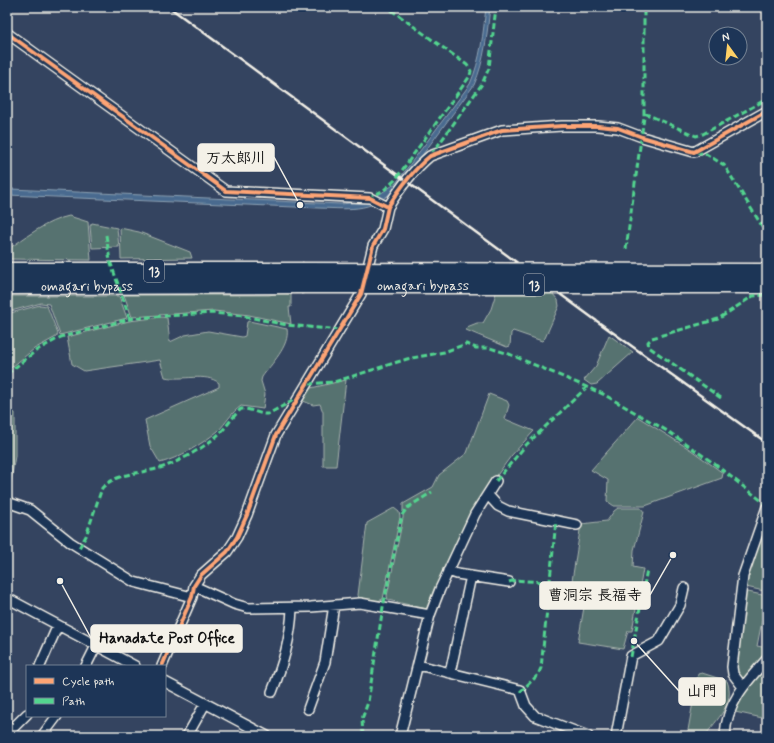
<svg xmlns="http://www.w3.org/2000/svg" width="774" height="743" font-family="Mynerve,'Klee One',sans-serif">
	<style>
		.green { fill: #57726f; stroke: #a6b2ac }
		.water { fill: #486b8f; stroke: #8da1b3 }
		.lines { fill: none; stroke-linecap: round; stroke-linejoin: round }
		.street-casing { stroke: #f4f1e8; stroke-width: 12 }
		.highway-casing { stroke: #f4f1e8; stroke-width: 19 }
		.street { stroke: #1d3557; stroke-width: 9 }
		.highway { stroke: #1d3557; stroke-width: 16 }
		.rail { stroke: #f4f1e8; stroke-width: 2.5 }
		.highway-bridge-casing { stroke: #f4f1e8; stroke-width: 19; stroke-linecap: butt }
		.highway-bridge { stroke: #1d3557; stroke-width: 16 }
		.quiet { stroke: #53d58f; stroke-width: 3; stroke-dasharray: 6 3; stroke-linecap: butt }
		.cycleway-casing { stroke: #1d3557; stroke-width: 6 }
		.cycleway { stroke: #fda474; stroke-width: 4 }
		.labels { text-anchor: middle; stroke-width: 4; stroke-linejoin: round; paint-order: stroke }
		.shield { fill: #1d3557; stroke: #b4b9bc; stroke-width: 1 }
		.shield-label { font-size: 13px; font-weight: bold; fill: #f4f1e8 }
		.street-label { font-size: 14px; fill: #f4f1e8; stroke: #1d3557 }
		.leader { fill: none; stroke: #f4f1e8; stroke-width: 1.5 }
		.callout-dot { fill: #f4f1e8; stroke: #1d3557; stroke-width: 1.5 }
		.callout { fill: #f4f1e8; stroke: #f4f1e8; stroke-width: 1.5 }
		.callout-label { font-size: 15px; text-anchor: middle; font-weight: bold; fill: #111 }
	</style>
	<rect width="100%" height="100%" fill="#344460"/>
	<filter id="ink" filterUnits="userSpaceOnUse"><feTurbulence type="fractalNoise" baseFrequency=".025" numOctaves="2"/><feDisplacementMap in="SourceGraphic" scale="8" xChannelSelector="R" yChannelSelector="G"/><feConvolveMatrix kernelMatrix="1 2 1 2 8 2 1 2 1" color-interpolation-filters="sRGB"/></filter>
	<g filter="url(#ink)">
		<path class="green" d="M69 216 88 222 91 260 7 259V250C26 237 46 221 69 216Z
			M92 223 117 228 119 247 92 248 90 226Z
			M120 228 139 232 190 252 192 258 121 259Z
			M280 293 291 294V307H289L291 324 249 315 214 311 132 317 124 295H269Z
			M496 293H552L558 300 559 306 545 338 542 341 513 331 511 333 510 346 507 347 466 330 467 327 477 323H483L491 309Z
			M7 296H119L127 318 60 335 49 304 41 303 7 312Z
			M40 305 47 306 58 334 56 337 34 349 7 371V314Z
			M162 317 167 318 170 342 185 335 208 331 242 337 245 336 247 322 249 321 287 329C290 346 271 364 262 377L261 381 265 394 263 409 241 406C231 413 226 423 218 431 202 444 179 458 160 463L150 446 145 420 219 387V383C206 372 182 381 165 377L160 360 84 371 72 364 67 337 129 321Z
			M609 335 633 352 597 384 591 385 584 380 596 366Z
			M346 380 336 466H323V412L320 404 313 405 301 400 311 388Z
			M489 394 507 401 509 405 505 419 534 431 511 456 495 478 430 607 427 609 388 600 387 596 403 518V504L433 487 439 475 467 453Z
			M7 409 15 413V456L10 487 11 498 8 500Z
			M638 417 691 450 723 473 722 478 645 506H614L607 501 608 480 591 470Z
			M394 508 399 512 400 517 383 599 378 601 359 598 358 595 367 523Z
			M618 508H641L644 512 634 550 633 567 643 569 632 631H628L623 649 578 642 588 584 572 581 581 524 607 521 614 511Z
			M767 518V587L764 591 746 587 745 583Z
			M748 592 767 596 757 646 767 648V655L744 680 740 679 736 669 745 593Z
			M763 671 767 675V719L735 712 747 688Z
			M702 673 727 681C736 703 716 720 705 736H687L698 674Z"/>
		<path class="water" d="M486 7H490C487 34 485 60 474 85L401 184C372 213 355 209 318 208L7 195V190L11 189 340 204C366 202 374 199 396 183L470 84C481 59 483 34 486 7Z"/>
		<g class="lines">
			<g class="street-casing">
				<path id="street" d="M7 33 226 191 370 198 388 207 383 229 373 246 361 294 276 435 247 515 237 537 227 552 201 575 194 586 192 597 162 666
					M388 207C400 188 413 170 430 156L502 130 562 126H598L618 128 642 137 694 152 767 111
					M488 495 498 506 508 511 577 525
					M7 502 30 510 70 542 134 582 192 597
					M448 571 457 574 509 582
					M194 586 234 604 248 608 311 607 360 603 430 615
					M7 598 135 666
					M418 665 520 690 526 706 535 716 588 736
					M40 666 58 625
					M86 666 96 646
					M450 673 471 576
					M165 682 267 736
					M742 686 733 674 732 667 743 576 767 507
					M272 692C283 664 291 638 292 608
					M308 709 325 662 334 605
					M7 734 27 714
					M42 736 57 716
					M187 736 205 704
					M400 736 430 615 440 589 475 514 496 481
					M616 736 631 656 659 641 680 605 684 588
					M725 736C726 704 746 682 767 659"/>
			</g>
			<g class="highway-casing">
				<g id="highway">
					<path d="M7 271H302"/>
					<path id="s1" d="M7 286 301 285"/>
				</g>
			</g>
			<use href="#street" class="street"/>
			<use href="#highway" class="highway"/>
			<path class="rail" d="M169 7 594 319 767 443"/>
			<g class="highway-bridge-casing">
				<g id="highway-bridge">
					<path d="M302 271 767 272"/>
					<path id="s2" d="M301 285H767"/>
				</g>
			</g>
			<use href="#highway-bridge" class="highway-bridge"/>
			<path class="quiet" d="M644 113 696 136 703 134 767 99
				M696 152 706 154 724 165 767 234
				M431 155 482 84 489 68 496 7
				M368 198 384 190 395 180 470 76 471 71 467 65 387 7
				M106 235 110 261 130 319
				M626 249 644 117V7
				M7 374 37 350 61 337 134 318 212 313 243 316 287 325 340 330
				M308 384 334 382 407 359 444 352 466 344 476 348H490L509 354 603 394 669 432 712 462 767 505
				M721 398 649 347 648 342 652 338 718 319 753 296 767 295
				M496 481 526 445 587 387
				M79 548 86 536 102 488C118 471 146 474 166 466 184 459 207 446 221 432 228 425 233 416 241 409 251 408 259 415 268 414L296 399
				M509 582 515 580 580 585
				M631 657 647 569
				M520 692 538 675 541 668 556 521
				M363 736 362 719 368 702 383 607 402 515 407 508 432 492"/>
			<g class="cycleway-casing">
				<path id="cycleway" d="M7 33 226 191 370 198 388 207 383 229 373 246 361 294 276 435 247 515 237 537 227 552 201 575 194 586 192 597 162 666
					M388 207C400 188 413 170 430 156L502 130 562 126H598L618 128 642 137 694 152 767 111"/>
			</g>
			<use href="#cycleway" class="cycleway"/>
		</g>
	</g>
	<g class="labels">
		<g class="shield">
			<rect x="144" y="260" width="20" height="22" rx="3"/>
			<rect x="524" y="274" width="20" height="22" rx="3"/>
		</g>
		<g class="shield-label">
			<text x="154" y="276">13</text>
			<text x="534" y="290">13</text>
		</g>
		<g class="street-label">
			<text dy="5" stroke="none"><textPath href="#s2" startOffset="122">omagari bypass</textPath></text>
			<text dy="5" stroke="none"><textPath href="#s1" startOffset="80">omagari bypass</textPath></text>
		</g>
	</g>
	<path class="leader" d="M300 205L274 157M673 555L650 595M60 581L91 638M634 641L679 691"/>
	<g class="callout-dot">
		<circle cx="300" cy="205" r="4"/>
		<circle cx="673" cy="555" r="4"/>
		<circle cx="60" cy="581" r="4"/>
		<circle cx="634" cy="641" r="4"/>
	</g>
	<g class="callout">
		<rect x="198" y="144" width="76" height="27" rx="4"/>
		<rect x="540" y="582" width="110" height="27" rx="4"/>
		<rect x="91" y="625" width="151" height="27" rx="4"/>
		<rect x="679" y="678" width="46" height="27" rx="4"/>
	</g>
	<g class="callout-label">
		<text x="236" y="163">万太郎川</text>
		<text x="595" y="600">曹洞宗 長福寺</text>
		<text x="167" y="643">Hanadate Post Office</text>
		<text x="702" y="696">山門</text>
	</g>
	<rect width="774" height="743" fill="none" stroke="#1d3557" stroke-width="24"/>
	<rect x="12" y="12" width="750" height="719" fill="none" stroke="#f4f1e8" stroke-width="1.5" filter="url(#ink)"/>
	<rect x="26" y="665" width="140" height="52" fill="#1d3557" stroke="#738091"/>
	<rect x="34" y="678" width="20" height="6" fill="#fda474" stroke="#738091"/>
	<text x="62" y="685" font-size="12" fill="#f4f1e8">Cycle path</text>
	<rect x="34" y="698" width="20" height="6" fill="#53d58f" stroke="#738091"/>
	<text x="62" y="705" font-size="12" fill="#f4f1e8">Path</text>
	<g transform="translate(728 46) rotate(345)"><circle r="19" fill="#1d3557" stroke="#738091"/>
	<path d="M0-3L7 15L0 10L-7 15Z" fill="#ffd166"/>
	<text y="-6" font-size="11" font-weight="bold" text-anchor="middle" fill="#f4f1e8">N</text>
	</g>
</svg>
